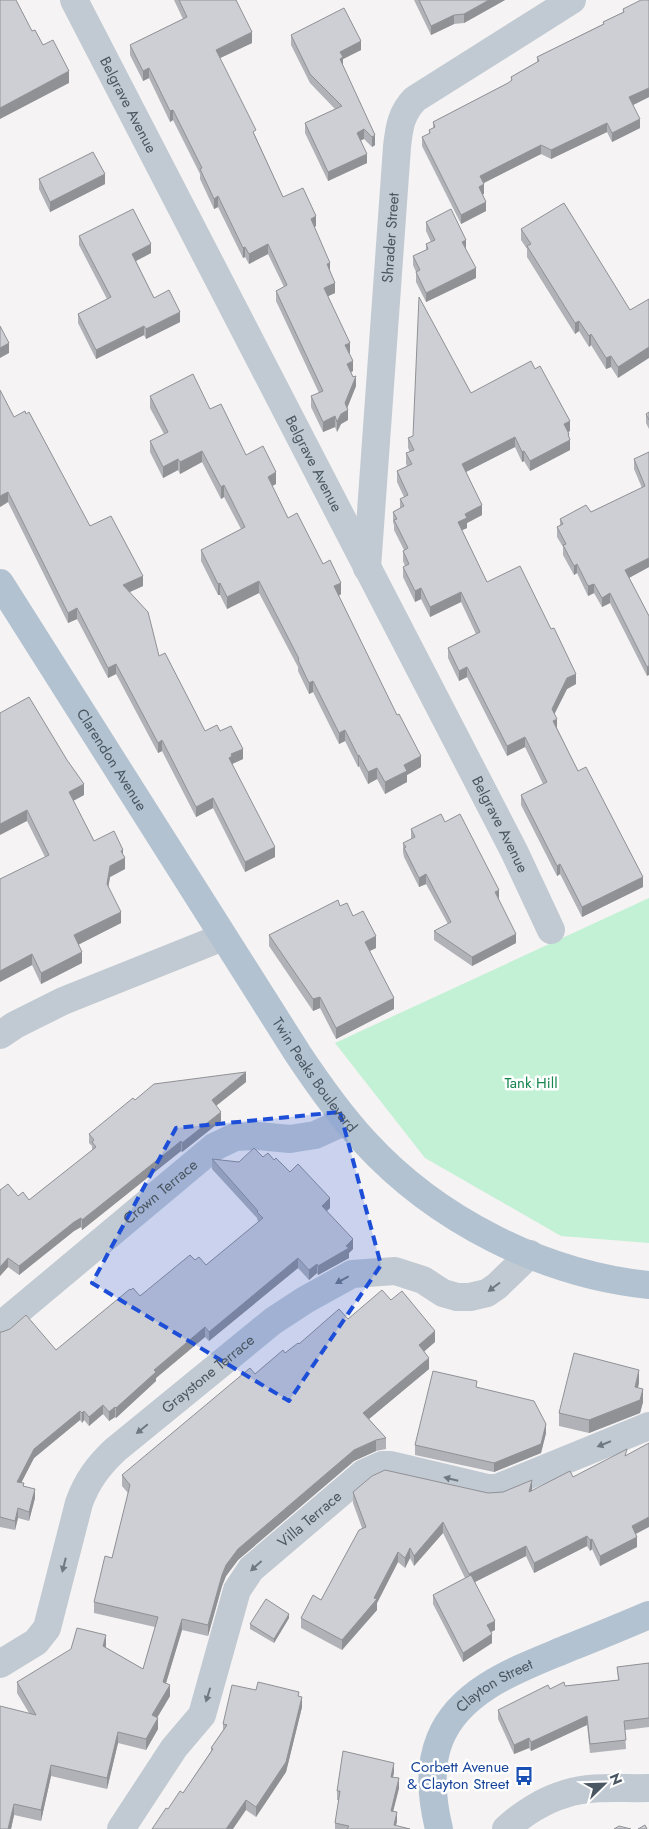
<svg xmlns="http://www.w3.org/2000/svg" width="649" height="1829" font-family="Jost,sans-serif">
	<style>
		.green { fill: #c3f1d5 }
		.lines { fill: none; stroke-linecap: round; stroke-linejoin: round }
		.minor { stroke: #c1cad2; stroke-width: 28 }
		.major { stroke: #b3c2d1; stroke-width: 28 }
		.wall { fill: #b0b2b7 }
		.shaded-wall { fill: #909195 }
		.building { fill: #cdcfd5; stroke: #909195 }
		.oneway { fill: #6e7983 }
		.marked { fill: #1d4ed8; fill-opacity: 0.2; stroke: #1d4ed8; stroke-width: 4; stroke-dasharray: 10 6; stroke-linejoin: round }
		.labels { text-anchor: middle; stroke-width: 5; stroke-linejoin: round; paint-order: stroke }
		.street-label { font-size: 15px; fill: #4a5661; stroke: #fff }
		.park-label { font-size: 15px; fill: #17864f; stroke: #fff }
		.transit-label { font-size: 15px; fill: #164399; stroke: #fff; text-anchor: end }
	</style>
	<rect width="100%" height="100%" fill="#f5f3f3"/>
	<path class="green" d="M649 898V1243L561 1236 425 1158 335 1043Z"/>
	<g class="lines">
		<g class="minor">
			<path id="s1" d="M74 0 514 851 551 930"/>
			<path id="s2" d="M367 568 397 147C399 128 401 113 415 99L572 0"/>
			<path d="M0 1035 15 1025 63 1001 223 937"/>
			<path id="s3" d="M0 1326 214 1147 235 1137 258 1136 290 1139 315 1135 346 1121"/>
			<path id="s4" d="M0 1664 36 1642 47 1628 79 1503C87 1481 98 1466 115 1450L273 1321 305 1300 352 1274 395 1271 423 1280 443 1293 457 1297H470L487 1293 497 1286 530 1254"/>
			<path id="s5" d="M121 1829 174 1748 202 1715 237 1590 251 1569 364 1473 382 1465H391L488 1488H497L649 1426"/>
			<path d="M506 1829C522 1814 544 1800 565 1794 591 1785 622 1789 649 1788"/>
		</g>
		<g class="major">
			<path id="s6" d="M0 583 298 1054C318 1084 339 1114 364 1141 436 1220 543 1274 649 1285"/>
			<path id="s7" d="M439 1829C432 1800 428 1768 440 1739 461 1687 524 1667 571 1647 597 1637 623 1626 649 1615"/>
		</g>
	</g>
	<path class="wall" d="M174 0H236L252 43 220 58 283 197 316 226 314 227 330 272 335 293 328 296 350 353 349 354 353 371 351 372 356 386 347 408 348 420 341 424 337 432 335 427 323 432 311 407V396L319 393 276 301V291L284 287 268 254 249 264 245 257 243 258 218 207 214 209 200 179V174L173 120 170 122 149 78 143 81 130 55V45L183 19Z
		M414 0H505L464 23 454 24 431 35Z
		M649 0V97L633 105 640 128 612 142 607 132 551 159 541 154 483 183 484 194H482L486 211 461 224 422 146V137L429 134V130L433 128V122L508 83 511 81V77L537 62V57L603 24V22L623 12V9Z
		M291 35 361 50 343 59V66L375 145 372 147 364 139 361 140 367 163 328 181 305 133V123L335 109 310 83 291 45Z
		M39 179 105 184 50 212 39 189Z
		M426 222 466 250 476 278 426 302 416 282V272L413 265V256L426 250V244L431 242 426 231Z
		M521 229 630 310 618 378 611 367 606 369 591 345 589 347 579 331 575 334 527 257V249L521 240Z
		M79 236 151 253 136 261 154 298 180 322 146 339 144 335 96 359 78 323V314L107 299 79 245Z
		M471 393 570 431 568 432 570 450 530 471 524 461 522 462 515 447 466 472 482 515 467 523V528L462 530 487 582 576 684 567 689 554 714 557 728 578 771 643 887 582 917 560 874 557 876 521 805V795L543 784 525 747 507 756 467 677 459 681 448 658V648L476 634 461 602 430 617 421 599 415 602 403 577V567L405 566 403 561V551L404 550 394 530V525L393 522V512L400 508V499L404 497 397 482V471L407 466 406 464V453L410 452 408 448V438L413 436Z
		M150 396 210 409 246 455 276 484 272 486 288 518 323 564 341 594 339 596 421 767 407 775V782L385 794 377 779 368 784 359 766 358 767 345 741 339 744 313 692 309 694 298 671V667L259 593 227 609 220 595H218L201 561V550L241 529 224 497 221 499 202 462 180 474 178 470 163 478 150 452V441L164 434 150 408Z
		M649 412V429L646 423V414Z
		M14 417 90 526 143 586 130 592 159 656 205 731H220L243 759 232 764 275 857 245 872 213 808 196 817 162 751 158 753 116 674 108 678 77 619 68 623 8 502 0 507Z
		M649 452V567L629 578 649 616 647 676 610 603 602 607 594 593 588 596 577 573 574 575 563 555V547L557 537V527L560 525V519L591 512 642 488 634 469V459Z
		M0 713 84 795 73 801 94 841 123 855 125 869 110 877 108 887 121 923 79 944 82 963 41 984 32 965 0 982 45 857 27 821Z
		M445 822 499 900 516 943 472 966 434 940V931L448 924 426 884 419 887 404 857 403 852V843L411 839V829Z
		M340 906 353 916 376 948 370 951 394 1009 336 1039 320 1008 313 1011 269 946V935Z
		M246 1082 216 1106 221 1121 182 1152 181 1151 82 1230 81 1227 74 1231 19 1275 8 1267 0 1276V1190L29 1200 92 1151V1146L89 1143V1134L135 1100Z
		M263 1157 274 1160 330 1208 326 1211 353 1249 349 1253V1258L318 1275 317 1273 309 1280 298 1268 209 1341 205 1337 156 1378V1381L116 1418 115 1417 109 1421 103 1414 89 1426 84 1420 82 1423 80 1420 34 1458 21 1483 35 1498 29 1521 18 1518 15 1530 0 1527V1332L56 1350 195 1260 206 1265 258 1222 257 1218 212 1169V1159L239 1162Z
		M391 1300 435 1342 424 1351 429 1369 369 1419 386 1438V1449L376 1451 354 1461 238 1560 226 1576 222 1586 208 1636 182 1630 166 1683 170 1696 157 1718 158 1729 146 1750 118 1743 107 1789 51 1776 41 1821 14 1815 11 1829H0L29 1713 17 1693V1682L106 1646V1648L143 1669 155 1627 94 1613V1602L112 1558 128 1493 122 1486V1475L255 1374 299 1344 348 1319Z
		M639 1383 638 1387 643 1402 640 1413 589 1433 559 1426V1413Z
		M477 1387 546 1433 541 1453 494 1472 415 1455V1445Z
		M627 1455 637 1547 600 1566 592 1549 590 1551 587 1546 534 1573 526 1556 475 1582 495 1630 491 1632 492 1643 463 1662 433 1604V1595L465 1578 443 1533 414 1566 410 1558 405 1568 398 1562 377 1603V1610L342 1650 301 1628V1618L321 1600 362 1528 353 1503V1492L488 1493 532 1490 573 1477Z
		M289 1618 274 1643 250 1629V1624Z
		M649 1663V1727L625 1730 626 1749 590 1753 587 1725 531 1751 529 1748 514 1754 498 1719V1710L550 1689 565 1686 618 1680 617 1667Z
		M256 1690 299 1696 302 1707 286 1772 256 1817 246 1810 168 1809 183 1793 211 1751V1748L223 1730V1724Z
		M394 1772 393 1777 399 1788 393 1811 397 1821 396 1826 410 1829H335V1823L339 1800H337V1791Z"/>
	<path class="shaded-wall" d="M489 0H505L464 23V14Z
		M454 15V24L431 35V26Z
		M252 32V43L216 60V50Z
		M361 41V50L343 59V66L340 68V52Z
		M149 68V78L143 81V71Z
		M69 71V83L0 119V108Z
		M649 88V97L629 107V97Z
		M173 110V120L170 122V111Z
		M640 119V128L612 142V133Z
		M607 123V132L551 159V150Z
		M364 129V139L357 142V133Z
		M375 135V145L372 147V137Z
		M541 145V154L480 185V176Z
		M367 154V163L328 181V172Z
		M105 174V184L50 212V202Z
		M484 184V194L479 196V187Z
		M218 196V207L214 209V199Z
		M486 202V211L461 224V215Z
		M316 216V226L311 229V219Z
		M466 240V249L462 242Z
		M151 244V253L132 263V254Z
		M268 244V254L249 264V254Z
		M245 247V257L243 258V248Z
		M330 263V273L327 264Z
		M476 268V278L426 302V293Z
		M335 283V293L324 298V288Z
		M180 312V322L146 339V329Z
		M579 321V331L575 334V323Z
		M144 326V335L96 359V350Z
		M591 334V345L589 347V336Z
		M9 343V353L0 358V348Z
		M350 343V353L345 356V345Z
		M649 347V358L618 378V367Z
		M611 356V367L606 369V358Z
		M353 361V371L347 374V364Z
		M356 376V386L346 411 348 410V420L341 424 337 432V422Z
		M335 416V427L323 432V422Z
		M570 421V431L564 434V424Z
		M568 434H569V440H570V450L530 471V461Z
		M515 437V447L462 474V464Z
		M202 451V462L180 474V462Z
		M524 451V461L522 462V452Z
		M178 459V470L163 478V467Z
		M276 472V484L268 488V477Z
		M224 485V497L221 499V487Z
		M8 492V502L0 507V496Z
		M482 505V515L467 523V528L458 532V522L465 514Z
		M649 558V567L625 580V570Z
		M577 564V573L574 575V566Z
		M143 576V586L123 595V585Z
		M259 581V593L227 609V597Z
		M220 583V595H218V584Z
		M341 583V594L334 598V586Z
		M594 584V593L588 596V586Z
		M421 588V599L415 602V591Z
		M461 592V602L430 617V607Z
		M610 593V603L602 607V598Z
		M77 608V619L68 623V613Z
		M116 664V674L108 678V668Z
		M649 666V675L647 676V667Z
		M467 667V677L459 681V671Z
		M576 674V684L567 689 552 719V709L567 678Z
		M313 681V692L309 694V683Z
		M557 719V729L553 721Z
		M345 730V741L339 744V733Z
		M525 737V747L507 756V746Z
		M162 740V751L158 753V743Z
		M243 749V759L232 764 229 758 231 754Z
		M359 755V766L358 767V756Z
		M421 756V767L407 775V782L385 794V782L404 765Z
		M377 768V779L368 784V772Z
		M84 784V795L69 803V792Z
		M213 798V808L196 817V807Z
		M27 810V821L0 835V824Z
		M275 847V857L245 872V862Z
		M123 850V859L125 858V869L110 877 107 895V884L110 866 121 851Z
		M560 864V874L557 876V866Z
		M426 874V884L419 887V878Z
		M643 877V887L582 917V907Z
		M499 890V900L495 892Z
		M121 912V923L74 947V935Z
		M516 934V943L472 966V957Z
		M376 936V948L365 953V942Z
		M82 952V963L41 984V973Z
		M32 954V965L0 982V971Z
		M320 997V1008L313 1011V999Z
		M394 998V1009L336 1039V1028Z
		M246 1072V1082L212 1109V1100Z
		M221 1112V1121L182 1152V1143Z
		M181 1141V1151L82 1230V1220Z
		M330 1198V1208L322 1216V1206Z
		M81 1218V1227L74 1231 19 1275V1266L74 1222Z
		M353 1239V1249L349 1253V1258L318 1275V1266L346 1246Z
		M8 1258V1267L0 1276V1267Z
		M298 1258V1268L209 1341V1332Z
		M317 1264V1273L309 1280V1270Z
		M205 1327V1337L156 1378V1381L116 1418V1408L154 1370Z
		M435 1331V1342L419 1356V1345Z
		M429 1358V1369L363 1424V1413Z
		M639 1370V1383L635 1400V1387Z
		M643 1389V1402L640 1413 589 1433V1420Z
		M103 1405V1414L89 1426V1417Z
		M115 1407V1417L109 1421V1412Z
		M80 1411V1420L34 1458 17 1491V1482L34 1449Z
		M84 1411V1420L82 1423V1413Z
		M546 1424V1433L541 1453 494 1472V1463Z
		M376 1440V1451L354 1461 238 1560 226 1576 222 1586 208 1636V1625L222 1575 226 1565 238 1549 354 1450Z
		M532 1480V1491L529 1492Z
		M35 1489V1498L29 1521V1512Z
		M18 1508V1518L15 1530V1521Z
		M649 1517V1527L632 1536V1526Z
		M443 1522V1533L414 1566V1556Z
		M587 1536V1546L534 1573V1563Z
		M637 1537V1547L600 1566V1556Z
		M592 1539V1549L590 1551V1540Z
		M526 1546V1556L469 1585V1574Z
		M410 1548V1558L405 1568V1558Z
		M398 1552V1562L377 1603V1610L342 1650V1640L374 1598Z
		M289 1614V1618L274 1643V1639Z
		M182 1619V1630L163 1693V1682Z
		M495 1621V1630L487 1634V1625Z
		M492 1634V1643L463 1662V1653Z
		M106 1635V1646L103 1657V1646Z
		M170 1685V1696L152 1726V1715Z
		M302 1697V1707L286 1772 256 1817V1807Z
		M587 1716V1725L531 1751V1742Z
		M158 1718V1729L146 1750V1739Z
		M118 1732V1743L107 1789V1778Z
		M529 1738V1748L514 1754V1745Z
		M394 1763V1772L391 1786V1777Z
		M51 1765V1776L41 1821V1810Z
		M399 1778V1788L391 1820V1811Z
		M246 1800V1810L233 1829H226Z
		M14 1804V1815L11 1829H8Z
		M397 1812V1821L395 1829 394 1825Z"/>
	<path class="building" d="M0 0H16L32 31 35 30 43 45 53 40 69 71 0 108Z
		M179 0H236L252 32 216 50 256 130 253 132 283 197 303 188 316 216 311 219 330 263 327 264 335 283 324 288 350 343 345 345 353 361 347 364 353 377 356 376 345 403 348 410 341 414 337 422 335 416 323 422 311 396 323 391 276 291 287 285 268 244 249 254 245 247 243 248 218 196 214 199 200 169 202 168 173 110 170 111 149 68 143 71 130 45 187 17Z
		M419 0H489L464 14 454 15 431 26Z
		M641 0H649V88L629 97 640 119 612 133 607 123 551 150 541 145 480 176 484 184 479 187 486 202 461 215 422 137 430 133 429 130 435 127 433 122 508 83 512 80 511 77 539 61 537 57 604 24 603 22 624 12 623 9Z
		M344 8 361 41 340 52 343 57 340 59 375 135 372 137 364 129 357 133 367 154 328 172 305 123 342 106 310 74 291 35Z
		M93 152 105 174 50 202 39 179Z
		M564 203 630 310 649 299V347L618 367 611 356 606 358 591 334 589 336 579 321 575 323 527 246 531 244 521 229Z
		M133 209 151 244 132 254 154 298 169 290 180 312 146 329 144 326 96 350 78 314 111 297 79 236Z
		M451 209 466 240 462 242 476 268 426 293 416 272 420 270 413 256 428 249 426 244 435 240 426 222Z
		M419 297 471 393 531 361 535 369 540 366 570 421 564 424 569 434H568L570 440 530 461 524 451 522 452 515 437 462 464 482 505 465 514 467 518 458 522 487 582 520 566 551 629 554 628 576 674 567 678 552 709 557 719 553 721 578 771 586 767 643 877 582 907 560 864 557 866 521 795 547 782 525 737 507 746 467 667 459 671 448 648 480 632 461 592 430 607 421 588 415 591 403 567 409 564 403 551 408 548 394 520 397 519 393 512 404 506 400 499 408 495 397 471 412 464 406 453 414 450 408 438 413 436Z
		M0 326 9 343 0 348Z
		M193 374 210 409 221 404 246 455 263 446 276 472 268 477 288 518 297 513 323 564 330 560 341 583 334 586 397 715 399 714 421 756 404 765 407 771 385 782 377 768 368 772 359 755 358 756 345 730 339 733 313 681 309 683 298 660 299 659 259 581 227 597 220 583 218 584 201 550 245 527 224 485 221 487 202 451 180 462 178 459 163 467 150 441 168 432 150 396Z
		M0 390 14 417 25 411 26 414 29 412 90 526 111 516 143 576 123 585 148 612 159 656 165 653 205 731 217 725 220 731 231 726 243 749 231 754 232 756 229 758 275 847 245 862 213 798 196 807 162 740 158 743 116 664 108 668 77 608 68 613 8 492 0 496Z
		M649 412V420L646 414Z
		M649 452V558L625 570 649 616V666L647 667 610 593 602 598 594 584 588 586 577 564 574 566 563 545 566 544 557 527 563 524 560 519 586 505 591 512 645 486 634 459Z
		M29 697 67 760 84 784 69 792 94 841 114 831 123 850 121 851 125 858 110 866 107 884 121 912 74 935 82 952 41 973 32 954 0 971V879L49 855 27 810 0 824V713Z
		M441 814 445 822 460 814 499 890 495 892 516 934 472 957 434 931 451 922 426 874 419 878 404 848 406 847 403 843 415 837 411 829Z
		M338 900 340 906 347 903 353 916 363 911 376 936 365 942 394 998 336 1028 320 997 313 999 269 935Z
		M246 1072 212 1100 221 1112 182 1143 181 1141 82 1220 81 1218 74 1222 19 1266 8 1258 0 1267V1190L8 1184 18 1196 23 1192 29 1200 96 1147 92 1142 94 1140 89 1134 133 1098 135 1100 154 1084Z
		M254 1148 263 1157 268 1153 274 1160 276 1158 290 1172 298 1164 330 1198 322 1206 353 1239 346 1246 349 1248 318 1266 317 1264 309 1270 298 1258 209 1332 205 1327 154 1370 156 1372 116 1408 115 1407 109 1412 103 1405 89 1417 84 1411 82 1413 80 1411 34 1449 17 1482 24 1483 23 1486 35 1489 29 1512 18 1508 15 1521 0 1517V1332H2L10 1329 26 1315 56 1350 130 1289 131 1290 133 1288 140 1296 190 1255 195 1260 199 1257 206 1265 263 1218 257 1212 258 1211 212 1159 239 1162Z
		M382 1290 391 1300 402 1291 435 1331 419 1345 429 1358 363 1413 386 1438 376 1440 354 1450 238 1549 226 1565 222 1575 208 1625 182 1619 163 1682 170 1685 152 1715 158 1718 146 1739 118 1732 107 1778 51 1765 41 1810 14 1804 8 1829H0V1706L36 1715 17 1682 71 1649 77 1628 106 1635 103 1646 143 1669 158 1617 94 1602 105 1556 112 1558 130 1485 122 1475 250 1368 255 1374 283 1350 285 1353 298 1343 299 1344 339 1309 348 1319Z
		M574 1353 639 1370 635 1387 643 1389 640 1400 589 1420 559 1413Z
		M433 1371 477 1381 476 1387 534 1401 546 1424 541 1444 494 1463 415 1445Z
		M649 1443V1517L632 1526 637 1537 600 1556 592 1539 590 1540 587 1536 534 1563 526 1546 469 1574 443 1522 414 1556 410 1548 405 1558 398 1552 374 1598 377 1599 342 1640 301 1618 313 1595 321 1600 359 1530 366 1527 353 1492 372 1476 385 1470 488 1493 503 1492 532 1480 529 1492 570 1471 573 1477 627 1449 625 1456Z
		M471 1575 495 1621 487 1625 492 1634 463 1653 433 1595Z
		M266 1599 289 1614 274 1639 250 1624Z
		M649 1663V1718L624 1721 626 1740 590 1744 587 1716 531 1742 529 1738 514 1745 498 1710 548 1685 550 1689 564 1682 565 1686 619 1680 617 1667Z
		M258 1682 299 1692 298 1696 302 1697 286 1762 256 1807 246 1800 226 1829H152L166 1808 168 1809 180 1791 183 1793 213 1749 211 1748 227 1725 223 1724 232 1685 256 1690Z
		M343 1751 394 1763 391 1777 399 1778 391 1811 397 1812 394 1825 410 1829H347L349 1826 335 1823 340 1791H337Z
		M645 1825 647 1829H638Z
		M619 1826 631 1829H614Z"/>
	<defs><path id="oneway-solid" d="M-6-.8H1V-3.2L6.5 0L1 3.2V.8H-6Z" transform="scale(1.25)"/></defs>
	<g class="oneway">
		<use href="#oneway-solid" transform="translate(342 1280) rotate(151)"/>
		<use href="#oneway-solid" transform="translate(494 1287) rotate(143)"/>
		<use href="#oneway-solid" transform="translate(142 1429) rotate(141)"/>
		<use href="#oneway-solid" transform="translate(604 1444) rotate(158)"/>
		<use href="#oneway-solid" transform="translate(451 1479) rotate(-166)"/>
		<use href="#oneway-solid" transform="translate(64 1565) rotate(104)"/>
		<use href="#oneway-solid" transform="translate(256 1566) rotate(138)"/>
		<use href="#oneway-solid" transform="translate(208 1695) rotate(107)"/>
	</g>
	<path class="marked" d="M340 1112 381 1265 289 1401 92 1283 176 1128Z"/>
	<defs>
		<g id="bus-bare" transform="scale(1.5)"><path d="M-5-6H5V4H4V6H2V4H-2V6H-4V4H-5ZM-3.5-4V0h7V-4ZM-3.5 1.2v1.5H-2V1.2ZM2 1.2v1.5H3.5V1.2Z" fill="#1a4fb4" stroke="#fff" stroke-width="2.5" paint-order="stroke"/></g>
	</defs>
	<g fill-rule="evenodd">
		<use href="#bus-bare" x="524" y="1776"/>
	</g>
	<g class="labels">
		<g class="street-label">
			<text dy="5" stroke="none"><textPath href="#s1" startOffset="118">Belgrave Avenue</textPath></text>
			<text dy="5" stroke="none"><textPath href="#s2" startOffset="331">Shrader Street</textPath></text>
			<text dy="5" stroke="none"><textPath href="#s1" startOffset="522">Belgrave Avenue</textPath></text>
			<text dy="5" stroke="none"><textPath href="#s6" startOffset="209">Clarendon Avenue</textPath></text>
			<text dy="5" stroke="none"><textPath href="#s1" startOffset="928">Belgrave Avenue</textPath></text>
			<text dy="5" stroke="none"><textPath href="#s6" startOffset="584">Twin Peaks Boulevard</textPath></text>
			<text dy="5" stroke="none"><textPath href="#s3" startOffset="209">Crown Terrace</textPath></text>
			<text dy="5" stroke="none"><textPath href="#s4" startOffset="374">Graystone Terrace</textPath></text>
			<text dy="5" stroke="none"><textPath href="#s5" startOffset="372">Villa Terrace</textPath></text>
			<text dy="5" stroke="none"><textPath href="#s7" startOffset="170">Clayton Street</textPath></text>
		</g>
		<g class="park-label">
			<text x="531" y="1088">Tank Hill</text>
		</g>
		<g class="transit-label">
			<text x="509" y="1772">Corbett Avenue<tspan x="509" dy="17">&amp; Clayton Street</tspan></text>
		</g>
	</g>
	<g transform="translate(604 1784) rotate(67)" stroke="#ffffff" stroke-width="4" paint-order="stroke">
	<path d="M0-4L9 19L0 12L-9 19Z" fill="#4a5661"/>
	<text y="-8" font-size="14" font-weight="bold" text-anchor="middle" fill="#4a5661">N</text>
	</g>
</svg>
